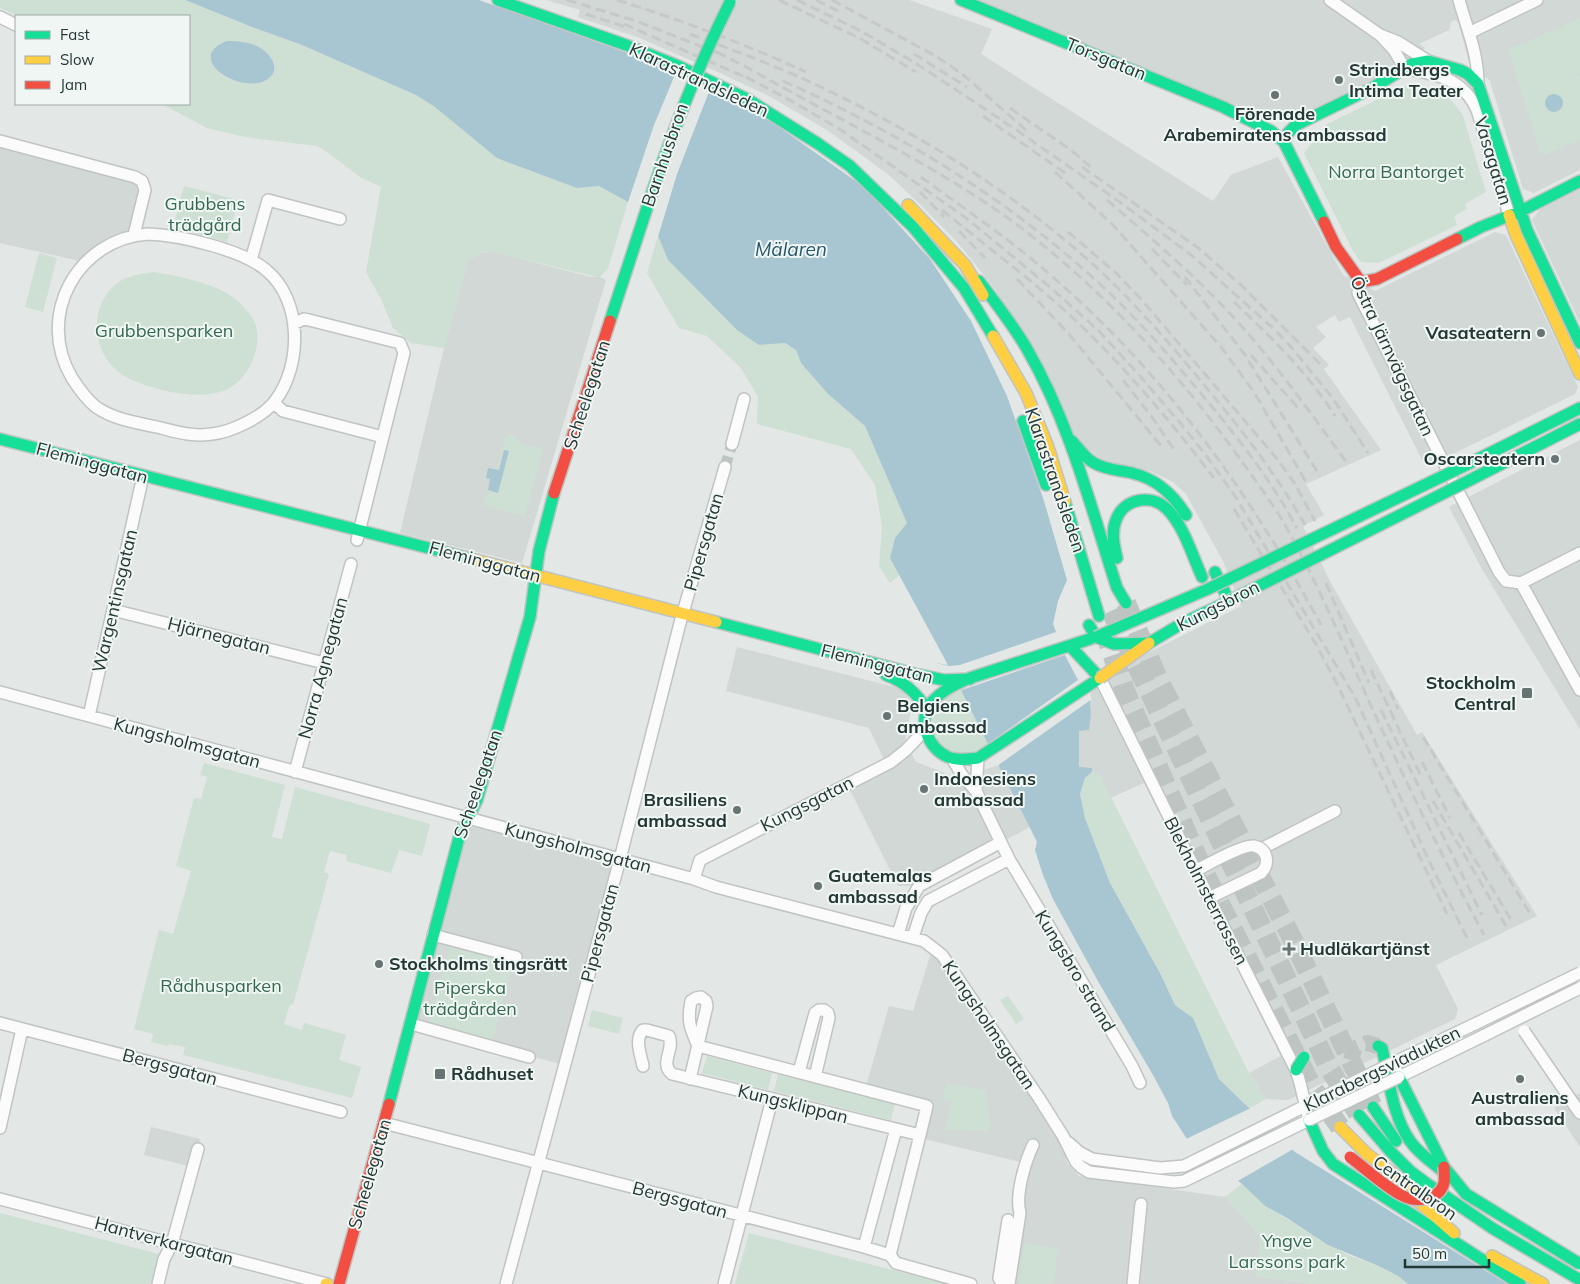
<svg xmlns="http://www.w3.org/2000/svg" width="1580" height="1284" font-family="Mulish,sans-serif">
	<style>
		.built { fill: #d1d8d6 }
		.green { fill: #cedfd4 }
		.water { fill: #a8c6d1 }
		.pier { fill: #e3e7e5 }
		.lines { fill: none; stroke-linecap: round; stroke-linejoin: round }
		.street-tunnel { stroke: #bdc4c2; stroke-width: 11; stroke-dasharray: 11 5.5; stroke-linecap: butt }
		.secondary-tunnel { stroke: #bdc4c2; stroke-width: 16; stroke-dasharray: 16 8; stroke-linecap: butt }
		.highway-tunnel { stroke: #bdc4c2; stroke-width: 20; stroke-dasharray: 20 10; stroke-linecap: butt }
		.street-casing { stroke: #c0c4c2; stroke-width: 14 }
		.fast-casing { stroke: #bfc4c3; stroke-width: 14 }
		.slow-casing { stroke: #bfc4c3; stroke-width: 14 }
		.jam-casing { stroke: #bfc4c3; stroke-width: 14 }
		.street { stroke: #fbfbfb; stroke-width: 11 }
		.fast { stroke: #16e098; stroke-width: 11 }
		.slow { stroke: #ffcf43; stroke-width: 11 }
		.jam { stroke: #f24e42; stroke-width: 11 }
		.rail { stroke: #c7c9c9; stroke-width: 3; stroke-dasharray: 10 5; stroke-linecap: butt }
		.street-bridge-casing { stroke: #c0c4c2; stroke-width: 14; stroke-linecap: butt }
		.fast-bridge-casing { stroke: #bfc4c3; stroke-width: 14; stroke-linecap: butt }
		.slow-bridge-casing { stroke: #bfc4c3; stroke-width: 14; stroke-linecap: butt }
		.jam-bridge-casing { stroke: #bfc4c3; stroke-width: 14; stroke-linecap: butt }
		.street-bridge { stroke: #fbfbfb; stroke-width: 11 }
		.fast-bridge { stroke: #16e098; stroke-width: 11 }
		.slow-bridge { stroke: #ffcf43; stroke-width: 11 }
		.jam-bridge { stroke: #f24e42; stroke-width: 11 }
		.poi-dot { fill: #667573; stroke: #f0f6f4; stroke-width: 2 }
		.labels { text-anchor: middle; stroke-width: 4; stroke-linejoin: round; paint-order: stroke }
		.street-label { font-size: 18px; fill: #233735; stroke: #f0f6f4 }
		.poi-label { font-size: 18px; font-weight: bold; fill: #233735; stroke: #f0f6f4; text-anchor: start }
		.park-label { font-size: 18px; fill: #33694f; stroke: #f0f6f4 }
		.water-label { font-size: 19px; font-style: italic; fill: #25576b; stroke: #f0f6f4 }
	</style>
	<rect width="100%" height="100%" fill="#e3e7e5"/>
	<path class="built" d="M546 0H909L992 29 981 54 1213 201 1231 175 1278 157 1343 275 1375 291 1495 232 1506 235 1578 387 1575 394 1453 454 1425 466 1350 317 1339 322 1335 315 1316 327 1326 337 1313 348 1329 365 1324 369 1381 450 1306 484 1324 515 1303 526 1331 583 1417 735 1422 732 1537 916 1436 965 1458 1009 1455 1019 1288 1100 1266 1099 1249 1073 1281 1056 1144 783 1110 798 1101 777 1092 772V768H1079V731L1091 715 1090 701 1091 692 1118 668 1241 606 1223 561 1186 494 1173 482 1150 471 1105 462 1078 442 995 289 958 243 925 209 889 175 827 130 769 96 720 73 637 37 578 17 580 10Z
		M971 0H1580V170L1534 193 1523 189 1490 81 1469 62 1458 22 1455 20 1451 22 1449 30 1419 44 1425 48 1385 73 1297 119 1276 121Z
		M0 141 141 182 134 234 84 262 0 243Z
		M1580 188V323L1532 220 1541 208Z
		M494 252 591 277H600L606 280 522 563 400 533 444 348 468 261 480 253Z
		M1580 440V729L1483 571 1449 507Z
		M737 647 902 689 912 703 905 742 916 762 958 778 999 765 1030 827 918 886H898L847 784 886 764 869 728 726 691Z
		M465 818 619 859 564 1065 410 1024Z
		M933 946 1064 1136 1067 1163 1079 1176 1225 1197 1260 1236 1256 1276 1313 1284H1002L1024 1163 920 1138 928 1105 865 1089 889 1006 913 1011Z
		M1580 1093V1147L1554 1108Z
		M151 1127 200 1139 193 1167 144 1155Z"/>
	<path class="green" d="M0 0H185L252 27 302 45 416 95 435 107 577 188 599 186 628 202 608 268 600 277H597L494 252 480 253 468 261 444 348 411 343 393 328 381 299 366 272 381 187 360 177 327 152 317 146 245 137 207 128 162 104H189V16H18L0 8Z
		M1580 18V73L1578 74 1580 77V140L1545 155 1540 152 1508 50Z
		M1412 85C1435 86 1452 97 1463 116L1486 192 1465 204 1467 209 1454 216 1457 225 1379 263 1361 262 1353 251 1304 153 1327 124 1404 87Z
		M184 186 238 200 227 242 173 227Z
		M658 236 668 260 711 303 759 345 785 343 796 350 801 363 828 394 865 426 908 523 895 538 890 558 901 574 890 583 879 566 882 526 875 485 851 449 757 424 758 397 741 368 707 336 679 328 647 273Z
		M39 253 57 258 43 312 25 307Z
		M154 272C178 276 213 283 233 297 241 303 251 314 255 323 263 345 250 376 231 387 226 391 216 393 210 394 184 398 131 386 113 367 92 344 90 307 115 285 124 276 141 274 154 272Z
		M511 433 523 444 543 449 525 516 482 505 488 490 498 493 504 450 499 470H497L505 438Z
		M961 690 989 744 979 750 956 754 939 743 932 726 933 713 950 694Z
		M204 763 285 785 272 837 282 839 295 787 430 824 422 856 399 850 391 873 346 861 347 855 330 851 324 872 329 874 293 1005 290 1004 284 1024 302 1030 304 1023 346 1035 339 1060 361 1067 352 1098 183 1055 185 1047 169 1044 168 1046 151 1042 153 1034 134 1029 159 930 173 934 191 871 176 866 194 798 201 799 207 777 200 775Z
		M1092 772 1101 777 1249 1073 1266 1099 1250 1108 1219 1079 1193 1018 1175 1005 1161 975 1110 883 1085 818 1080 794 1085 778Z
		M451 944 509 959 513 965 492 1041 429 1024Z
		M1008 996 1024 1019 1016 1024 1000 1000Z
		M592 1010 623 1018 619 1034 588 1026Z
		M707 1056 772 1073 768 1090 702 1073Z
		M778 1074 895 1103 891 1120 774 1091Z
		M947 1083 985 1090 990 1124 989 1131 945 1130 951 1101 942 1099Z
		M1242 1184 1265 1206 1348 1255 1381 1267 1398 1276 1408 1284H1313L1256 1276 1260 1236 1225 1197Z
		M0 1213 163 1255 155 1284H0Z
		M749 1233 947 1284H735Z
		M1024 1243 1058 1249 1054 1284H1018Z"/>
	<path class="water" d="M185 0H479L636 56 772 122 864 187 930 259 971 321 1007 396 1044 501 1067 580 1058 601 1053 624 1065 655 1090 701 1091 715 1089 730 1079 731V767L1092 768V772L1085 778 1080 794 1085 818 1110 883 1161 975 1175 1005 1193 1018 1219 1079 1295 1152 1507 1284H1408L1398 1276 1381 1267 1328 1245 1287 1218 1265 1206 1242 1184 1187 1139 1172 1116 1168 1103 1153 1075 1099 983 1053 899 1043 875 1035 850 1037 842 961 690 950 694 936 663 948 665 890 558 895 538 907 523 865 426 828 394 801 363 796 350 785 343 759 345 737 330 668 260 658 236 628 202 599 186 577 188 497 158 435 107 416 95 302 45 252 27Z
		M227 41C238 41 247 42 257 46 273 54 284 74 262 82 234 91 185 57 227 41Z
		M1545 103a9 9 0 1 1 18 0a9 9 0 1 1-18 0Z
		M504 450 509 451 498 493 488 490 490 479 486 478 488 468 499 470Z"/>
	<path class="pier" d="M676 72 710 89 677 174 657 240 627 205 654 125Z
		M1059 631 1067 654 1092 699 997 766 986 745 1078 680 1065 655 950 694 936 663 949 666 960 665Z
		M1253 1107 1295 1148 1236 1182 1184 1140Z"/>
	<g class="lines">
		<path class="street-tunnel" d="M725 467 732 444"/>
		<path class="secondary-tunnel" d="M1351 1060 1354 1049 1367 1043 1378 1046"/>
		<path class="highway-tunnel" d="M1126 603 1158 679 1294 942 1373 1107
			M1111 611 1329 1068 1359 1115
			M1103 627 1125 691 1202 868 1312 1087 1340 1127"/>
		<g class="street-casing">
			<path id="street" d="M1330 0 1380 35 1398 42 1428 61
				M1459 0C1467 29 1478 53 1478 84
				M0 17 16 25
				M1469 33 1537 0
				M1380 35 1394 50 1405 69C1436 74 1463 78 1477 110L1509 215
				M0 141 135 177 142 181 145 190 134 235
				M148 234C179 235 243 250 266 270 303 300 302 366 275 401 263 417 231 432 212 434 192 437 177 432 157 427 137 423 113 419 96 407 86 399 79 389 72 378 35 316 77 239 148 234Z
				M251 260 268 200 340 219
				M1361 282 1358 293 1364 305 1499 572 1506 581 1521 583
				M295 323 304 319 309 320 400 343 404 353 357 540
				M274 403 283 411 383 437
				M732 444 744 399
				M1521 583 1580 690
				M1521 583 1580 553
				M113 610 324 663
				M1100 678 1173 825
				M0 692 620 859 694 879 716 887 924 941 942 955 1039 1098 1063 1136 1076 1162 1081 1167 1089 1172 1174 1182 1184 1181 1309 1120C1304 1103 1302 1086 1296 1070L1214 908
				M89 716 141 485
				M953 760 962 775 976 791 978 758
				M295 772 351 564
				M976 791 1009 859 1132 1066 1140 1083
				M1261 849 1335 811
				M694 879 700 860 891 762 906 750 926 729
				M898 934 906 908 919 886 1001 842
				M433 935 516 957
				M913 937 921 913 928 901 1009 859
				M0 1023 341 1112
				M1477 1023 1393 1063 1399 1077 1485 1035
				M411 1024 529 1057
				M698 1046 927 1106 920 1135
				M643 1066C641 1055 634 1039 643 1030H647L669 1036C675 1050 659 1063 672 1074L896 1129
				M799 1072 815 1013 819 1010H824L828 1013 829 1018 815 1077
				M690 1079 707 1006 706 1001 701 997 696 998 691 1001C687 1021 690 1028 698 1046
				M1573 1103 1580 1113
				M384 1123 864 1247 890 1255 896 1263 971 1284
				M0 1128 22 1029
				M1069 1143 1079 1152 1092 1159 1160 1168 1184 1166 1305 1106
				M0 1199 327 1284
				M864 1247 896 1129 920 1135 890 1255
				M158 1284 164 1259 172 1244 198 1149
				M506 1284 620 859 680 623 725 467
				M724 1284 772 1099
				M1002 1284 999 1278 1008 1220
				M1009 1284 1020 1213C1015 1195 1025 1162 1033 1145
				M1133 1284 1141 1204"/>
		</g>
		<g class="fast-casing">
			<path id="fast" d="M498 0 626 45 676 65 747 99 817 143 850 166 913 227 964 288 993 336
				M961 0 1223 107 1271 131 1284 142 1324 222
				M1284 142 1288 133 1296 125 1372 88 1412 64 1428 61 1460 70 1468 74 1478 84 1527 230 1580 343
				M1457 239 1481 227 1521 211 1580 181
				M979 281C996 303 1013 325 1027 349 1070 423 1091 508 1117 588L1126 603
				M610 321 643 220
				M1023 421 1046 485
				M0 439 472 559
				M1072 441C1079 449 1085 458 1094 463 1106 470 1119 470 1132 473 1157 479 1173 494 1186 515
				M1462 467 1580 408
				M1468 481 1580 424
				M1065 502 1099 616
				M1117 558C1114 546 1111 532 1116 520 1123 499 1151 493 1167 509 1184 526 1192 555 1202 577
				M716 622 915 674 944 680 970 679
				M1149 643 1181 624 1229 601 1215 572
				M1070 646 1100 678 978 758C968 759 958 761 948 757 928 748 917 721 931 703 942 690 956 684 970 678L1096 637 1089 625
				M886 675C905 682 917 693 927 710
				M1378 1046 1382 1048C1389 1078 1392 1115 1410 1141 1419 1154 1433 1163 1445 1173
				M1399 1077 1444 1167
				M389 1104 460 834 477 800 530 617 539 551 554 493
				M1373 1107 1396 1141
				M1359 1115 1390 1151 1410 1171 1426 1183 1492 1228 1580 1280
				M1309 1120 1323 1151 1333 1164 1520 1284"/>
		</g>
		<g class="slow-casing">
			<path id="slow" d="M908 205 965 265 983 295
				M1509 215 1516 235 1580 374
				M993 336 1026 393 1048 447 1065 502
				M472 559 716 622
				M1340 1127 1367 1154 1415 1190
				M1411 1195 1454 1233
				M1492 1256 1543 1284
				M326 1284H327"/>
		</g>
		<g class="jam-casing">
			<path id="jam" d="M1324 222 1336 247 1361 282 1377 279 1457 239
				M554 493 610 321
				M339 1284 389 1104"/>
		</g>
		<use href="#street" class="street"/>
		<use href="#fast" class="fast"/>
		<use href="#slow" class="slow"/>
		<use href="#jam" class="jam"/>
		<path class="rail" d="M567 0 639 22 723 55
			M617 0C681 20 745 44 806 72
			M779 0 859 38 916 72
			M797 0 863 32 920 66 1018 131 1121 203 1190 254 1274 329 1292 348 1334 400 1368 453
			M816 0 838 11
			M832 0 934 55 961 73 1026 130
			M586 14 629 28
			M624 24 752 80
			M690 34C730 49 771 64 810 82 903 125 996 181 1073 247 1119 285 1158 330 1196 375 1236 423 1275 471 1305 525
			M717 52 748 68C834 117 927 161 1008 218 1098 284 1175 368 1240 459 1257 483 1275 506 1289 532 1328 603 1357 678 1392 751 1421 813 1452 875 1484 935
			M914 54 967 87
			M746 77 788 99 841 130 966 218 1051 288 1098 330 1140 376 1181 424 1205 454 1235 496 1355 697 1431 865 1469 942
			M783 81C898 132 1008 199 1100 284 1136 317 1167 353 1198 390 1235 434 1269 477 1297 528
			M1010 108 1071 150 1092 168
			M983 116 1065 173
			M1082 167 1197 247 1241 285 1322 366
			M1055 172 1112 224 1221 347 1254 392 1306 482
			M921 177C963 208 1007 237 1047 272 1164 372 1248 490 1321 625
			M920 192 944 217
			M1107 200C1145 233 1184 266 1219 302 1267 351 1307 408 1347 463
			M942 210C986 246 1032 280 1074 319 1124 366 1172 423 1214 478
			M959 231 985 258
			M1068 232 1115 272 1141 299 1278 460 1295 484 1315 521
			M1152 249 1187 285
			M1185 277 1245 355 1320 476
			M1017 279 1068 333 1162 447
			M1234 302C1271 337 1308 373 1335 416
			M1251 355 1299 409
			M1123 380 1152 417 1175 451
			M1234 509 1317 646 1337 684 1447 914
			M1326 583 1369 683
			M1371 670 1421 776
			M1390 691 1398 709
			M1381 710 1482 915
			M1423 737 1531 915
			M1422 762 1450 818
			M1433 801 1506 926
			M1459 833 1513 923"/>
		<g class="street-bridge-casing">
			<path id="street-bridge" d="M1173 825 1214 908
				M1195 871C1207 865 1243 844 1254 846 1268 849 1270 864 1261 873L1209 898
				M1477 1023 1580 973
				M1524 1031 1573 1103
				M1485 1035 1580 988
				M1305 1106 1393 1063
				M1309 1120 1399 1077"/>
		</g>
		<g class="fast-bridge-casing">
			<path id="fast-bridge" d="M643 220C667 145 695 72 730 2
				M1229 601 1468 481
				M1096 637 1208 589 1462 467
				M1096 637 1114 644 1147 643
				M1296 1070 1304 1057
				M1444 1167 1466 1194 1580 1264"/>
		</g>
		<g class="slow-bridge-casing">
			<path id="slow-bridge" d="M1100 678 1149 643"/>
		</g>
		<g class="jam-bridge-casing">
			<path id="jam-bridge" d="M1350 1157C1366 1169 1383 1185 1401 1195 1415 1203 1439 1201 1444 1183 1445 1178 1444 1172 1444 1167"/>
		</g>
		<use href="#street-bridge" class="street-bridge"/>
		<use href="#fast-bridge" class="fast-bridge"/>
		<use href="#slow-bridge" class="slow-bridge"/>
		<use href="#jam-bridge" class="jam-bridge"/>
	</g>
	<g class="poi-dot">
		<circle cx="1339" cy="80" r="5"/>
		<circle cx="1275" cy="95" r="5"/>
		<circle cx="1541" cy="333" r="5"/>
		<circle cx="1555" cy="459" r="5"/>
		<rect x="1521" y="687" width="12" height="12" rx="2.5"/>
		<circle cx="887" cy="716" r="5"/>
		<circle cx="924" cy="789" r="5"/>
		<circle cx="737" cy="810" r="5"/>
		<circle cx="818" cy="886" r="5"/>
		<path d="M1286.5 941.5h5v5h5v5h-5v5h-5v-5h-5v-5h5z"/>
		<circle cx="379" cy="964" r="5"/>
		<rect x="434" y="1068" width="12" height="12" rx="2.5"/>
		<circle cx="1520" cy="1079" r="5"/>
	</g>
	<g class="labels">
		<g class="street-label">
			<text transform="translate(1106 59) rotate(22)" y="6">Torsgatan</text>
			<text transform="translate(699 80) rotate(25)" y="6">Klarastrandsleden</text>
			<text transform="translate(665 155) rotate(-71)" y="6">Barnhusbron</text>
			<text transform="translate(1493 161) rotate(73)" y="6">Vasagatan</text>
			<text transform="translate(1392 356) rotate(65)" y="6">Östra Järnvägsgatan</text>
			<text transform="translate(587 395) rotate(-72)" y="6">Scheelegatan</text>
			<text transform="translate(92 463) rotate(15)" y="6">Fleminggatan</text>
			<text transform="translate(1055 480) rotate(71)" y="6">Klarastrandsleden</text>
			<text transform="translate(704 542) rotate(-74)" y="6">Pipersgatan</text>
			<text transform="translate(485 562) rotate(15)" y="6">Fleminggatan</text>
			<text transform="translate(115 601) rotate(-77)" y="6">Wargentinsgatan</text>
			<text transform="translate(1218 606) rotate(-27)" y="6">Kungsbron</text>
			<text transform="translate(219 636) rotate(14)" y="6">Hjärnegatan</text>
			<text transform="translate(877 664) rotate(14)" y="6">Fleminggatan</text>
			<text transform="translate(323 668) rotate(-75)" y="6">Norra Agnegatan</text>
			<text transform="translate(187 743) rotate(15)" y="6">Kungsholmsgatan</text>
			<text transform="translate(478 784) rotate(-71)" y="6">Scheelegatan</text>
			<text transform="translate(807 804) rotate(-27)" y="6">Kungsgatan</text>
			<text transform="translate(578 848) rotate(15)" y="6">Kungsholmsgatan</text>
			<text transform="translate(1206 891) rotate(63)" y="6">Blekholmsterrassen</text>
			<text transform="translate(600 933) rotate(-75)" y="6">Pipersgatan</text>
			<text transform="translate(1075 971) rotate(59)" y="6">Kungsbro strand</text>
			<text transform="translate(989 1025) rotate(56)" y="6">Kungsholmsgatan</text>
			<text transform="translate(170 1067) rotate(15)" y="6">Bergsgatan</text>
			<text transform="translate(1382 1069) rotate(-26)" y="6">Klarabergsviadukten</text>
			<text transform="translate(793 1104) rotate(14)" y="6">Kungsklippan</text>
			<text transform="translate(370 1174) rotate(-74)" y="6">Scheelegatan</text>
			<text transform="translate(1415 1188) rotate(35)" y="6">Centralbron</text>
			<text transform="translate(680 1200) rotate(15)" y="6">Bergsgatan</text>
			<text transform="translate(164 1241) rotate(15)" y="6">Hantverkargatan</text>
		</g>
		<g class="poi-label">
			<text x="1349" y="76">Strindbergs<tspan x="1349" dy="21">Intima Teater</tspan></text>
			<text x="1275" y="120" text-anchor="middle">Förenade<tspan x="1275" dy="21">Arabemiratens ambassad</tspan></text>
			<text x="1531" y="339" text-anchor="end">Vasateatern</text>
			<text x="1545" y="465" text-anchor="end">Oscarsteatern</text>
			<text x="1516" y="689" text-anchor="end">Stockholm<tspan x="1516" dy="21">Central</tspan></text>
			<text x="897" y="712">Belgiens<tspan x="897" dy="21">ambassad</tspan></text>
			<text x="934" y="785">Indonesiens<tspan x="934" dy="21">ambassad</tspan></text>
			<text x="727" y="806" text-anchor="end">Brasiliens<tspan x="727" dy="21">ambassad</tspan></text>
			<text x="828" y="882">Guatemalas<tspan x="828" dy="21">ambassad</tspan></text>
			<text x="1300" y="955">Hudläkartjänst</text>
			<text x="389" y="970">Stockholms tingsrätt</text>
			<text x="451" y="1080">Rådhuset</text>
			<text x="1520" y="1104" text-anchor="middle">Australiens<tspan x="1520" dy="21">ambassad</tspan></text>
		</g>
		<g class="park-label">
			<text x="1396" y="178">Norra Bantorget</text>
			<text x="205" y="210">Grubbens<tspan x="205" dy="21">trädgård</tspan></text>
			<text x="164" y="337">Grubbensparken</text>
			<text x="221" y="992">Rådhusparken</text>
			<text x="470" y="994">Piperska<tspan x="470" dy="21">trädgården</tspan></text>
			<text x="1287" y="1247">Yngve<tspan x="1287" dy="21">Larssons park</tspan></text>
		</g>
		<g class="water-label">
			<text x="791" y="256">Mälaren</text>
		</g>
	</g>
	<rect x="15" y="15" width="175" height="90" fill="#f0f6f4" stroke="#9eaaa8"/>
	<rect x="25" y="31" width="25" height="8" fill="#16e098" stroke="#9eaaa8"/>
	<text x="60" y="40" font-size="15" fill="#233735">Fast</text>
	<rect x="25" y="56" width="25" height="8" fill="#ffcf43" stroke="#9eaaa8"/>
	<text x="60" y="65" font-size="15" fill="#233735">Slow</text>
	<rect x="25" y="81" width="25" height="8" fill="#f24e42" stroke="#9eaaa8"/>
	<text x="60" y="90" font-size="15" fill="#233735">Jam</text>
	<path d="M1405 1259v8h84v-8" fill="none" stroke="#233735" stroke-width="2.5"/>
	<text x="1412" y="1259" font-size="15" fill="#233735" stroke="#f0f6f4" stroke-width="4" paint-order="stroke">50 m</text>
</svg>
